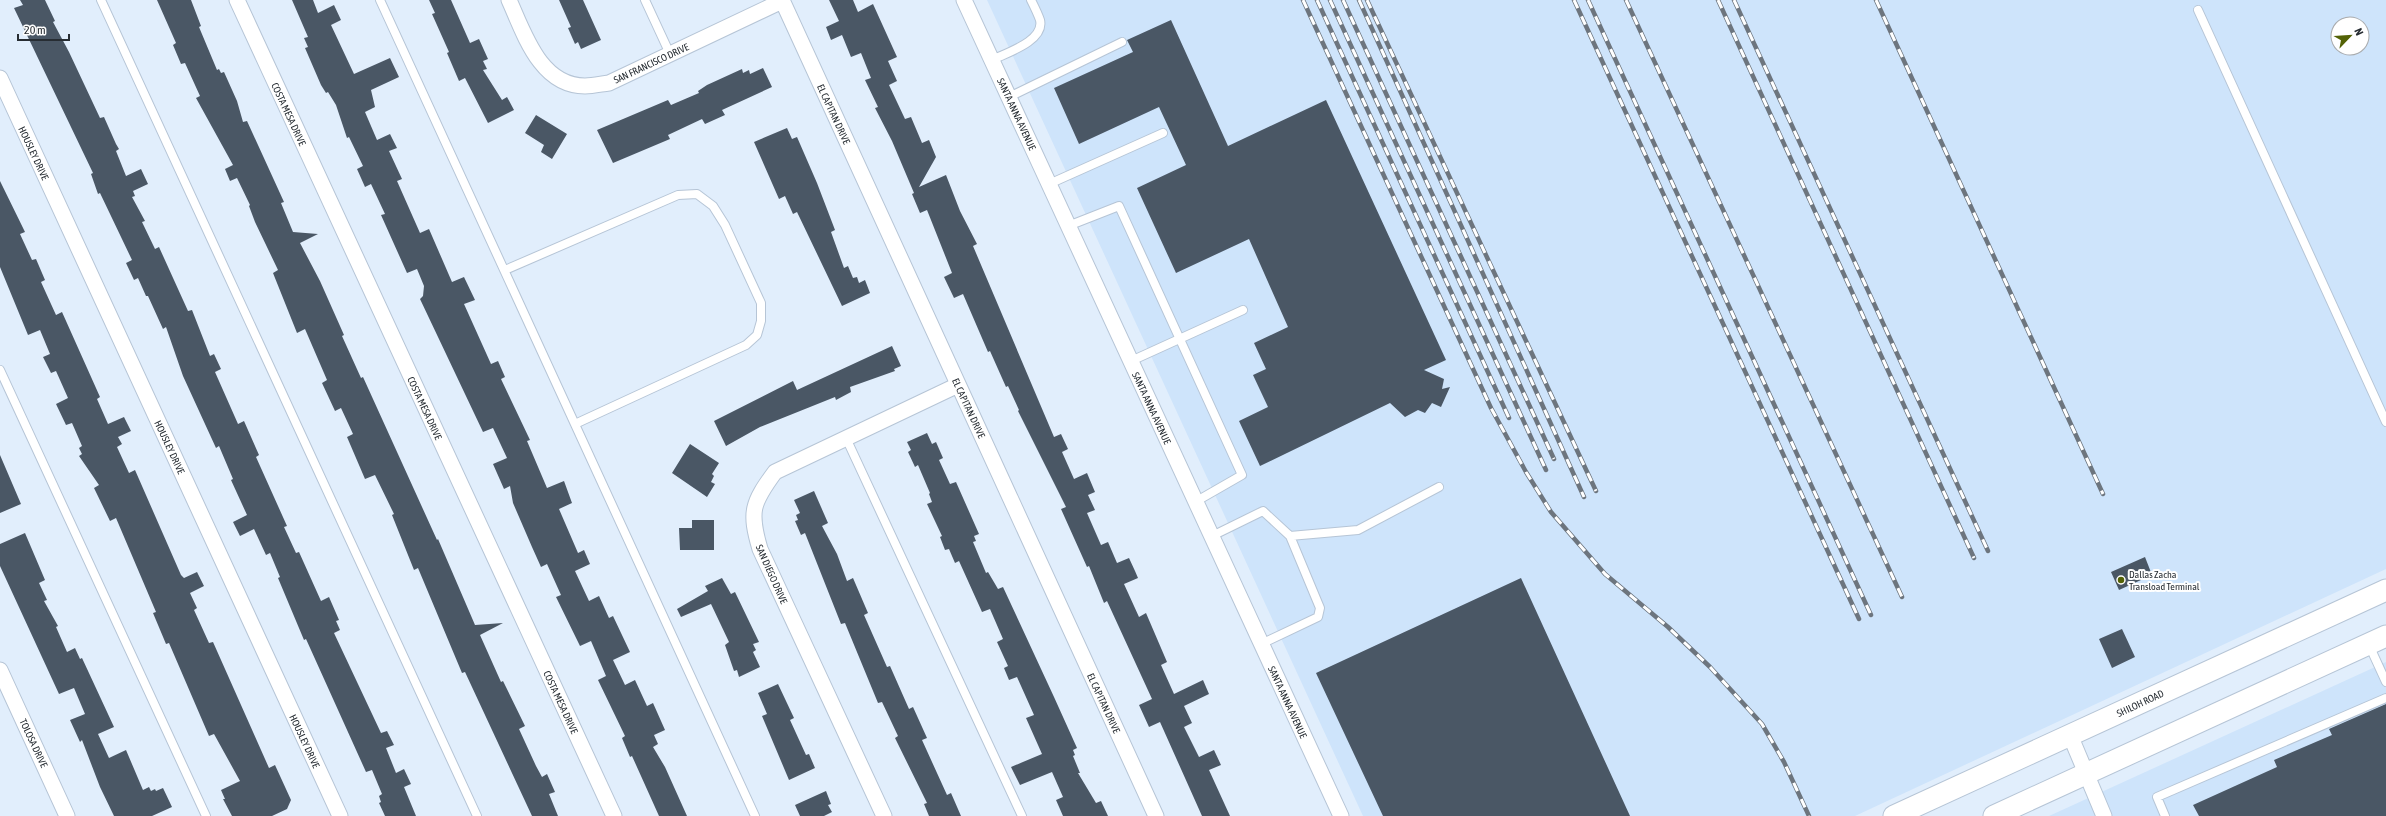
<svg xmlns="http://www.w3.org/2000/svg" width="2386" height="816" font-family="'Asap Condensed',sans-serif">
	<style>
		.built { fill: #cee4fb; fill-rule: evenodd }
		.building { fill: #4a5765 }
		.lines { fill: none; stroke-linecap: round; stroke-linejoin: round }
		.lane-casing { stroke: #b6c5d6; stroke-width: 10 }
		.street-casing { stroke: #b6c5d6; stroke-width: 17 }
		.secondary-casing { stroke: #b6c5d6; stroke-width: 23 }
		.lane { stroke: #fff; stroke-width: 8 }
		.street { stroke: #fff; stroke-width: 15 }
		.secondary { stroke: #fff; stroke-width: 21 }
		.rail-casing { stroke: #6d757e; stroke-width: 4.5 }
		.rail { stroke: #fff; stroke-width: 3; stroke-dasharray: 9; stroke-linecap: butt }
		.poi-dot { fill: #536206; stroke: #fff; stroke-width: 1.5 }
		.labels { text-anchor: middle; stroke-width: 4; stroke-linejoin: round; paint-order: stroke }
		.street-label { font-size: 10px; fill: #272d33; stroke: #fff }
		.poi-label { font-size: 10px; fill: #272d33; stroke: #fff; text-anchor: start }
	</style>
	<rect width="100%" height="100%" fill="#e1eefc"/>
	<path class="built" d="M987 0H2386V569L1855 816H1363ZM2338 24H2362V48H2338Z
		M2386 662V816H2049Z"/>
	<path class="building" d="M20 0H45L55 21 53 22 69 52 100 118 104 117 116 144 119 149 116 151 126 176 141 169 148 184 133 191 135 196 132 197 145 221 142 222 155 249 159 247 188 311 192 310 210 356 214 354 221 369 215 372 238 424 244 421 259 455 256 457 287 526 284 527 296 553 299 552 321 601 329 597 339 620 336 621 340 630 334 633 381 733 387 731 394 745 386 748 396 773 404 769 411 784 404 787 416 816H385L379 803 381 802 379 796 382 794 372 770 366 772 306 639 304 640 278 578 280 577 270 553 266 555 254 529 240 536 233 522 247 515 231 480 233 479 219 446 216 448 183 376 166 327 163 329 148 296H146L138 278 134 280 126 263 132 260 100 193 98 194 91 174 93 173 14 8 23 5Z
		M157 0H191L201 26 199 27 217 70 219 69 221 73 224 72 237 101 243 122 247 121 284 202 281 203 293 232 318 234 300 243 320 281 344 335 342 336 361 378 363 377 437 540 438 539 475 625 503 623 480 635 501 682 503 681 525 726 519 729 536 766 542 777 547 774 555 792 549 794 558 816H532L465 672 462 673 418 568 414 570 392 515 394 514 375 475 365 479 347 437 353 434 341 408 335 411 322 383 327 380 305 329 297 333 273 273 278 270 255 222 249 206 250 205 237 178 230 181 225 169 233 165 196 98 200 96 185 63 181 64 173 45 176 43Z
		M292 0H313L318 13 334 5 341 20 331 25 354 74 390 58 399 77 371 90 375 107 365 112 377 140 390 134 397 148 389 151 402 179 397 181 420 233 429 229 452 282 464 277 475 300 464 304 491 364 498 361 505 377 501 379 530 440 527 441 547 488 564 481 572 503 559 509 578 553 584 550 590 564 575 571 589 601 599 596 609 618 613 616 630 652 613 660 625 685 635 680 647 706 653 703 665 730 654 735 658 744 653 747 665 767 687 816H659L632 756 630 757 622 738 625 736 598 680 606 676 591 641 580 646 556 597 561 595 547 564 541 567 532 547 513 503 510 486 504 489 493 464 507 458 493 428 483 432 420 299 423 296 424 286 417 269 407 273 381 215 385 214 371 184 365 187 357 169 363 166 349 137 347 138 336 105 328 92 326 93 321 85 305 48 308 47 304 38 308 37Z
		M429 0H451L470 43 479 39 488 59 483 61 487 69 483 70 502 100 507 97 514 110 488 123 465 78 459 81 447 53 449 52 432 14 435 13Z
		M559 0H583L601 40 581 49 578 42 575 44 568 28 571 27Z
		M829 0H853L858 12 873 4 897 57 888 61 897 81 889 85 905 119 911 117 922 143 929 140 936 157 919 187 946 175 960 211 977 244 973 246 1054 437 1061 434 1068 449 1062 452 1074 479 1087 473 1095 492 1088 495 1095 510 1087 513 1101 545 1108 542 1117 563 1129 558 1135 571 1138 578 1124 584 1139 617 1146 613 1167 662 1161 665 1174 694 1203 680 1209 694 1184 706 1192 723 1184 727 1199 757 1214 750 1221 765 1209 770 1230 816H1202L1160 722 1149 727 1139 705 1152 699 1107 601 1104 603 1089 566 1087 567 1061 509 1066 507 1018 411 1019 410 1008 386 1006 387 990 351 988 352 963 294 954 298 944 277 952 273 927 210 920 213 912 194 914 193 892 141 875 108 878 107 865 80 871 78 861 53 851 57 842 35 831 40 826 27 839 21Z
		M1171 20 1228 146 1326 100 1446 360 1424 370 1444 379 1442 389 1450 387 1441 407 1432 403 1425 413 1418 410 1405 417 1390 403 1260 466 1239 421 1268 407 1253 375 1266 369 1254 343 1288 327 1249 239 1176 273 1137 188 1186 165 1159 107 1079 144 1054 88 1133 52 1127 40Z
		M763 68 772 87 722 110 725 115 705 124 702 119 668 135 670 139 613 163 597 130 668 100 671 105 699 93 698 91 707 85 742 69 743 73 749 70 750 74Z
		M536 115 567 134 552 159 541 152 544 145 525 133Z
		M787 128 792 139 797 137 817 183 835 230 831 232 844 268 848 266 853 278 857 277 859 283 865 280 870 293 842 306 797 212 793 214 785 196 779 199 754 142Z
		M0 181 25 232 20 234 32 260 36 259 45 280 41 282 56 315 62 312 100 397 97 399 108 424 124 417 131 431 118 437 122 444 117 447 129 473 135 470 181 575 184 578 197 572 204 586 190 593 197 608 194 610 209 643 213 642 269 768 275 765 291 800 287 809 272 816H232L223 799H225L221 790 240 781 214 734 209 736 169 643 166 644 153 613 156 612 116 518 110 521 94 488 99 485 79 456 82 454 79 448 82 446 72 423 66 425 56 404 68 398 56 371 51 373 43 357 50 354 40 330 28 335 0 267Z
		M892 346 901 366 894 369 895 371 850 387 851 392 836 400 835 397 760 427 726 446 714 421 793 381 797 390Z
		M927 433 932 444 936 442 943 458 939 460 950 484 956 482 979 534 974 536 976 541 973 542 986 573 988 572 998 589 1003 587 1054 697 1077 748 1073 750 1075 755 1073 756 1080 773H1078L1096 803 1101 801 1108 816H1063L1056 800 1063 797 1052 772 1020 785 1011 767 1042 754 1026 718 1034 715 1017 677 1009 680 1004 668 1008 666 997 642 1003 639 990 609 982 612 959 561 955 563 949 549 945 550 940 537 942 536 927 504 932 502 929 494 930 493 918 465 915 467 908 452 911 450 907 442Z
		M690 444 719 463 712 474 714 476 711 482 715 484 707 497 672 473Z
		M0 455 21 504 0 513Z
		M814 491 828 523 822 526 837 554 847 581 853 578 868 613 864 615 887 667 890 666 909 709 913 707 927 738 922 740 947 795 951 793 961 816H929L924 804 927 803 895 738 898 736 882 702 878 703 845 623 841 624 805 533 801 535 795 521 798 520 796 515 800 513 794 500Z
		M692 520H714V550H680L679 528H692Z
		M25 533 45 580 39 583 47 600 44 601 58 626 56 627 67 652 75 648 80 659 82 658 114 727 98 734 109 758 126 750 143 790 149 787 151 791 155 789 156 791 163 788 172 807 152 816H114L100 787 82 740 80 742 70 720 85 714 74 688 59 694 0 566V544Z
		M2145 557 2152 575 2119 590 2111 572Z
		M722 578 731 594 735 592 759 642 753 644 756 650 753 652 760 667 739 677 737 670 734 671 725 645 729 642 711 604 681 617 677 609 708 591 705 586Z
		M1521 578 1630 816H1383L1316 673Z
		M2122 629 2135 657 2112 668 2099 639Z
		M778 684 794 718 790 720 806 755 809 754 815 768 789 780 762 716 767 714 758 693Z
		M2386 704V816H2199L2193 805 2277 767 2274 760 2332 735 2329 729Z
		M826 791 831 804 828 805 832 812 824 816H800L795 805Z"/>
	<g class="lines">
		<g class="lane-casing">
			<path id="lane" d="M101 0 477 816
				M380 0 755 816
				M645 0 670 54
				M2198 10 2386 422
				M992 60C1006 53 1045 41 1040 20 1038 14 1034 6 1031 0
				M1009 97 1122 42
				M1049 184 1163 133
				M1068 226 1119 206 1242 475 1195 502
				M505 270 678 195 697 194 713 206 725 225 761 303V321L757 335 746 345 575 424
				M1131 361 1243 310
				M0 370 206 816
				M846 438 1022 816
				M1212 536 1263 511 1290 536 1320 608 1318 617 1261 644
				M1290 536 1358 530 1439 487
				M2369 645 2386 682
				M2165 816 2157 797 2386 698"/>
		</g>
		<g class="street-casing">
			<path id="street" d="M237 0 614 816
				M509 0C524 33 540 86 585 86 593 86 601 84 609 83L782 1
				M782 0 1156 816
				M964 0 1341 816
				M0 78 340 816
				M0 670 67 816
				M2070 735 2104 816
				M884 816 760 549C749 512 752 503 775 472L958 385"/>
		</g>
		<g class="secondary-casing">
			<path id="secondary" d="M1894 816 2386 590
				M1994 816 2386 636"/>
		</g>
		<use href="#lane" class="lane"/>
		<use href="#street" class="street"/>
		<use href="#secondary" class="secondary"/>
		<g class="rail-casing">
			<path id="rail" d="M1303 0 1491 408 1526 472 1551 512 1605 574 1668 627 1710 667 1762 724 1784 762 1809 816
				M1317 0 1509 418
				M1330 0 1546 470
				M1343 0 1554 459
				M1359 0 1584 497
				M1367 0 1596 491
				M1574 0 1859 619
				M1588 0 1871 615
				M1626 0 1902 597
				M1718 0 1974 558
				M1734 0 1988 551
				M1876 0 2103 494"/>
		</g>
		<use href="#rail" class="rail"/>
	</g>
	<circle class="poi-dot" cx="2121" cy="580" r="4"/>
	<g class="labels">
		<g class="street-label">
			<text transform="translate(651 63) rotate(-25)" y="4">SAN FRANCISCO DRIVE</text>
			<text transform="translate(289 114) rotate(65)" y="4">COSTA MESA DRIVE</text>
			<text transform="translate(834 114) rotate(65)" y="4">EL CAPITAN DRIVE</text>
			<text transform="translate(1017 114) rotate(65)" y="4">SANTA ANNA AVENUE</text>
			<text transform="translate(34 153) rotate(65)" y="4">HOUSLEY DRIVE</text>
			<text transform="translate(425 408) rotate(65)" y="4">COSTA MESA DRIVE</text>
			<text transform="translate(969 408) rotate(65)" y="4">EL CAPITAN DRIVE</text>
			<text transform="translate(1152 408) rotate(65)" y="4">SANTA ANNA AVENUE</text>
			<text transform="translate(170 447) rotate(65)" y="4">HOUSLEY DRIVE</text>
			<text transform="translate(772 574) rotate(66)" y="4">SAN DIEGO DRIVE</text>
			<text transform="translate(561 702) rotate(65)" y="4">COSTA MESA DRIVE</text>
			<text transform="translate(1288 702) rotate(65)" y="4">SANTA ANNA AVENUE</text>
			<text transform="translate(1104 703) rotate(65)" y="4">EL CAPITAN DRIVE</text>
			<text transform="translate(2140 703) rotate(-25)" y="4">SHILOH ROAD</text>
			<text transform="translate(305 741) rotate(65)" y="4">HOUSLEY DRIVE</text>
			<text transform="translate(34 743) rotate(65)" y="4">TOLOSA DRIVE</text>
		</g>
		<g class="poi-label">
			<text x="2129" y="578">Dallas Zacha<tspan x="2129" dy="12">Transload Terminal</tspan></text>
		</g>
	</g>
	<g transform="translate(2350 36) rotate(65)"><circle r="19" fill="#ffffff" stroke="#a9abad"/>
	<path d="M0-3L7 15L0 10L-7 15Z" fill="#536206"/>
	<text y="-6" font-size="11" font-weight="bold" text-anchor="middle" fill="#272d33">N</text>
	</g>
	<path d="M18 34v6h51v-6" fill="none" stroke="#272d33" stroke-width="2"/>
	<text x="24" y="34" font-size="12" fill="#272d33" stroke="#ffffff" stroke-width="3" paint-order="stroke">20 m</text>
</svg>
